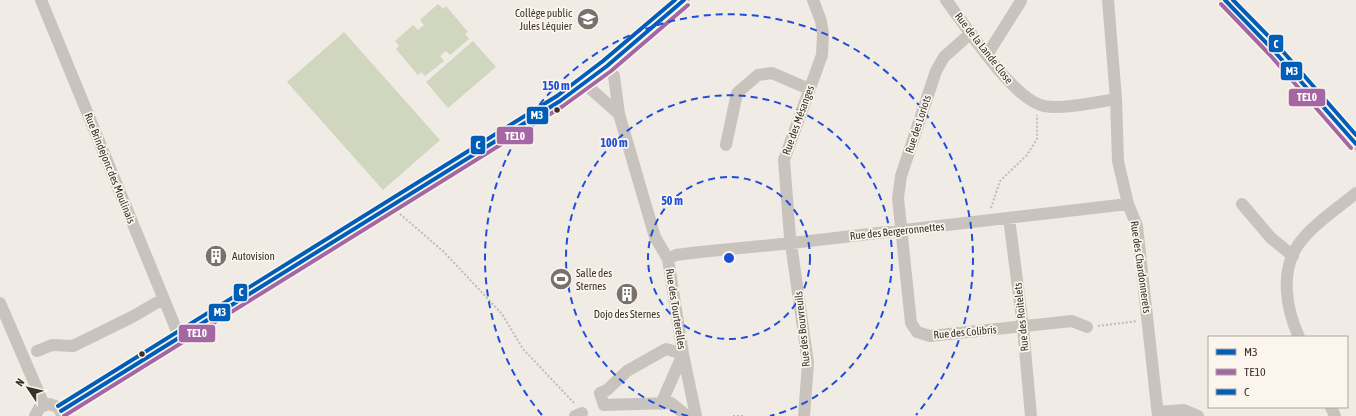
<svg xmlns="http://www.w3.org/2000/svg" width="1356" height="416" font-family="'Asap Condensed',sans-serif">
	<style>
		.green { fill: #d1d6bf }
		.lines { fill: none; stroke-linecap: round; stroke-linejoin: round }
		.path { stroke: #c2bbb6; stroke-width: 2; stroke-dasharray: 2 2; stroke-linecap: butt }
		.minor { stroke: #c9c3be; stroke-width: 12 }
		.bus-1-casing { stroke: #fbf5ee; stroke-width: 7 }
		.bus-2-casing { stroke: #fbf5ee; stroke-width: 7 }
		.bus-3-casing { stroke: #fbf5ee; stroke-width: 7 }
		.bus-1 { stroke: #005eb8; stroke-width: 4 }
		.bus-2 { stroke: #a467a3; stroke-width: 4 }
		.bus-3 { stroke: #005eb8; stroke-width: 4 }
		.ring { fill: none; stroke: #1d4ed8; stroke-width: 2; stroke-dasharray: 7 5 }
		.bus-dot { fill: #3b302b; stroke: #fbf5ee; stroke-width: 1.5 }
		.labels { text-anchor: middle; stroke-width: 3.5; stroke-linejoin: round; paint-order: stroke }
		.poi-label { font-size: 11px; fill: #3b302b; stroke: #fbf5ee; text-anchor: start }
		.street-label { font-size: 11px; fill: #3b302b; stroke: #fbf5ee }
		.centre { fill: #1d4ed8; stroke: #fbf5ee; stroke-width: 2 }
		.ring-label { font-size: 12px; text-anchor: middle; font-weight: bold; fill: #1d4ed8; stroke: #fbf5ee; stroke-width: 3.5; stroke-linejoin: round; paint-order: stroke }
		.line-badge { stroke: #fbf5ee; stroke-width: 1.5 }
		.badge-label { font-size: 11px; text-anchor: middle; font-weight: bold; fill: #fff }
	</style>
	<rect width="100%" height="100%" fill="#f0ebe5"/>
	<path class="green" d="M438 4 443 9 446 6 468 32 465 34 469 39 450 55 446 51 440 56 444 61 425 76 421 72 418 75 396 49 399 46 395 41 413 25 418 30 424 25 420 20Z
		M344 32 440 140 383 190 287 82Z
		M473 41 496 67 448 108 426 82Z"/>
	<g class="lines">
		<path class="path" d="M991 208 1000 181 1027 155 1037 139V115
			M400 214 444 252 502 314 523 349 575 404
			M1098 326 1137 321
			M733 416H743"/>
		<path class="minor" d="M41 0 179 336
			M946 0C966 26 1013 100 1044 106 1061 110 1097 102 1116 99
			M1108 0 1116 99 1118 161 1128 204 1137 226 1158 416
			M1225 0 1274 51 1356 144
			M971 33 944 57 936 71 901 176 898 198 911 323 917 332 930 336 1072 321 1087 327
			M987 55 1021 1
			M584 83 619 114 614 76 607 66
			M619 114 655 237 668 259 683 354 696 416
			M726 145 737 93 758 75 772 73 809 89
			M1242 204 1271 238 1293 256
			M1009 218 1023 327 1031 416
			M668 259 676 255 700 252 792 243 1128 204
			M0 303 44 405
			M1299 337C1286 309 1280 272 1298 245 1312 225 1337 209 1356 193
			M37 351 52 345 73 346 132 317 163 299
			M661 404 683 354 666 349 627 371 607 390 600 393 604 405 671 403 687 416
			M1331 407 1335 416
			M61 411 560 101 607 66 684 0
			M1158 412 1184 410 1198 416
			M35 416 40 407 49 404 58 407 63 416
			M575 416 582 413
			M804 416 808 363 790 237 784 160 822 55 823 34 821 21 813 0"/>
		<g class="bus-1-casing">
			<path id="bus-1" d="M1225 0 1274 51 1356 144
				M61 411 560 101 607 66 684 0"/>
		</g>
		<g class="bus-2-casing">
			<path id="bus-2" d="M1221 4 1270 55 1351 148
				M64 416 563 106 611 71 688 5"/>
		</g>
		<g class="bus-3-casing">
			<path id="bus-3" d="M1233 0 1279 47 1356 135
				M58 406 557 96 603 61 675 0"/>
		</g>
		<use href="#bus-1" class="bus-1"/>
		<use href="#bus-2" class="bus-2"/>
		<use href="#bus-3" class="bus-3"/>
	</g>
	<g class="ring">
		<circle cx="729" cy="258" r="81"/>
		<path d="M688 416A163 163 0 1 1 770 416"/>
		<path d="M542 415A244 244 0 1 1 916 415"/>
	</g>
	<defs>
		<g id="school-disc" transform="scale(1.15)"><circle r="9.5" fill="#7a716c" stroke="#fbf5ee"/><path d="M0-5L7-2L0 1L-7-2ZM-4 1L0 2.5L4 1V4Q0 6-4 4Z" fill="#fff"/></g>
		<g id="building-disc" transform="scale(1.15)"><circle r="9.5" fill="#7a716c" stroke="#fbf5ee"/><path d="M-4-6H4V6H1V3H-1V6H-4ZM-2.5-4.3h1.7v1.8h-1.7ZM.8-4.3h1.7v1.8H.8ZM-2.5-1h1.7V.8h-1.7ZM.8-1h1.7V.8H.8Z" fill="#fff"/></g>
		<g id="stadium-disc" transform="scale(1.15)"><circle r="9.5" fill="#7a716c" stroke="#fbf5ee"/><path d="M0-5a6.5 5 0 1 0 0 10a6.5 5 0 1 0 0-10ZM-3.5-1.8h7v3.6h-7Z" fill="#fff"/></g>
	</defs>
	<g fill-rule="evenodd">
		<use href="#school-disc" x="588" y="19"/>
		<use href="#building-disc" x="216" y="256"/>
		<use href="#stadium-disc" x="561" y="279"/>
		<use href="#building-disc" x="627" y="294"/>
	</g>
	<g class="bus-dot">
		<circle cx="557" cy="110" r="3.5"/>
		<circle cx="142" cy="354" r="3.5"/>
	</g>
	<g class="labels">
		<g class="poi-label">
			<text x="572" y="17" text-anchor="end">Collège public<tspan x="572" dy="13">Jules Léquier</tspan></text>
			<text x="232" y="260">Autovision</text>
			<text x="576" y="277">Salle des<tspan x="576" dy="13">Sternes</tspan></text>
			<text x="627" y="318" text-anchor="middle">Dojo des Sternes</text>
		</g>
		<g class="street-label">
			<text transform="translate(984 48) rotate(52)" y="4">Rue de la Lande Close</text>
			<text transform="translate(798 120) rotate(-70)" y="4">Rue des Mésanges</text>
			<text transform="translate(918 124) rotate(-72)" y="4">Rue des Loriots</text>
			<text transform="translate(110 168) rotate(68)" y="4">Rue Brindejonc des Moulinais</text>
			<text transform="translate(897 231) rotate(-6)" y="4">Rue des Bergeronnettes</text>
			<text transform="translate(1141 267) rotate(82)" y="4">Rue des Chardonnerets</text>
			<text transform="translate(676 309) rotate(81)" y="4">Rue des Tourterelles</text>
			<text transform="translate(1021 317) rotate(-96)" y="4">Rue des Roitelets</text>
			<text transform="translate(802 329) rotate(-96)" y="4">Rue des Bouvreuils</text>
			<text transform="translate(965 332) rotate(-5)" y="4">Rue des Colibris</text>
		</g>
	</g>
	<circle cx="729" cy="258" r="6" class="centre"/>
	<g class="ring-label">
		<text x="556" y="90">150 m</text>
		<text x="614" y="147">100 m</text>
		<text x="672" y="205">50 m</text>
	</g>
	<g class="line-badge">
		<rect x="1268" y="34" width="16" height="19" rx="4" fill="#005eb8"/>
		<rect x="1280" y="61" width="23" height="20" rx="4" fill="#005eb8"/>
		<rect x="1288" y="88" width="38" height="19" rx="4" fill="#a467a3"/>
		<rect x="526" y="106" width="23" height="19" rx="4" fill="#005eb8"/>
		<rect x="496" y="126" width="38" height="19" rx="4" fill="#a467a3"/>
		<rect x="470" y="135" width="16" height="20" rx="4" fill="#005eb8"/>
		<rect x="233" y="283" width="15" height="19" rx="4" fill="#005eb8"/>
		<rect x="208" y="303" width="23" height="19" rx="4" fill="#005eb8"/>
		<rect x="178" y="324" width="38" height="19" rx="4" fill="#a467a3"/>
	</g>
	<g class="badge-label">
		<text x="1276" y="48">C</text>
		<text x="1292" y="75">M3</text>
		<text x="1307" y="101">TE10</text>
		<text x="537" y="119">M3</text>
		<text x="515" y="140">TE10</text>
		<text x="478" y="149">C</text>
		<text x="241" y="296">C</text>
		<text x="220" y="316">M3</text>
		<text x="197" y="337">TE10</text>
	</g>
	<rect x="1208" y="336" width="140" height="72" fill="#fbf5ee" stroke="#aea6a0"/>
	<rect x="1216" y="349" width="20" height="6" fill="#005eb8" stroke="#aea6a0"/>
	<text x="1244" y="356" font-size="12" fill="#3b302b">M3</text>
	<rect x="1216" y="369" width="20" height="6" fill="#a467a3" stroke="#aea6a0"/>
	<text x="1244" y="376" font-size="12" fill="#3b302b">TE10</text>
	<rect x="1216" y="389" width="20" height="6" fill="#005eb8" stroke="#aea6a0"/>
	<text x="1244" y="396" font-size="12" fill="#3b302b">C</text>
	<g transform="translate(28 388) rotate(305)" stroke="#fbf5ee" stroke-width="3" paint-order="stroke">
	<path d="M0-3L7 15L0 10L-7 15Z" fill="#3b302b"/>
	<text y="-6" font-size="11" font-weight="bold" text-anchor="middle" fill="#3b302b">N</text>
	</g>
</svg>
